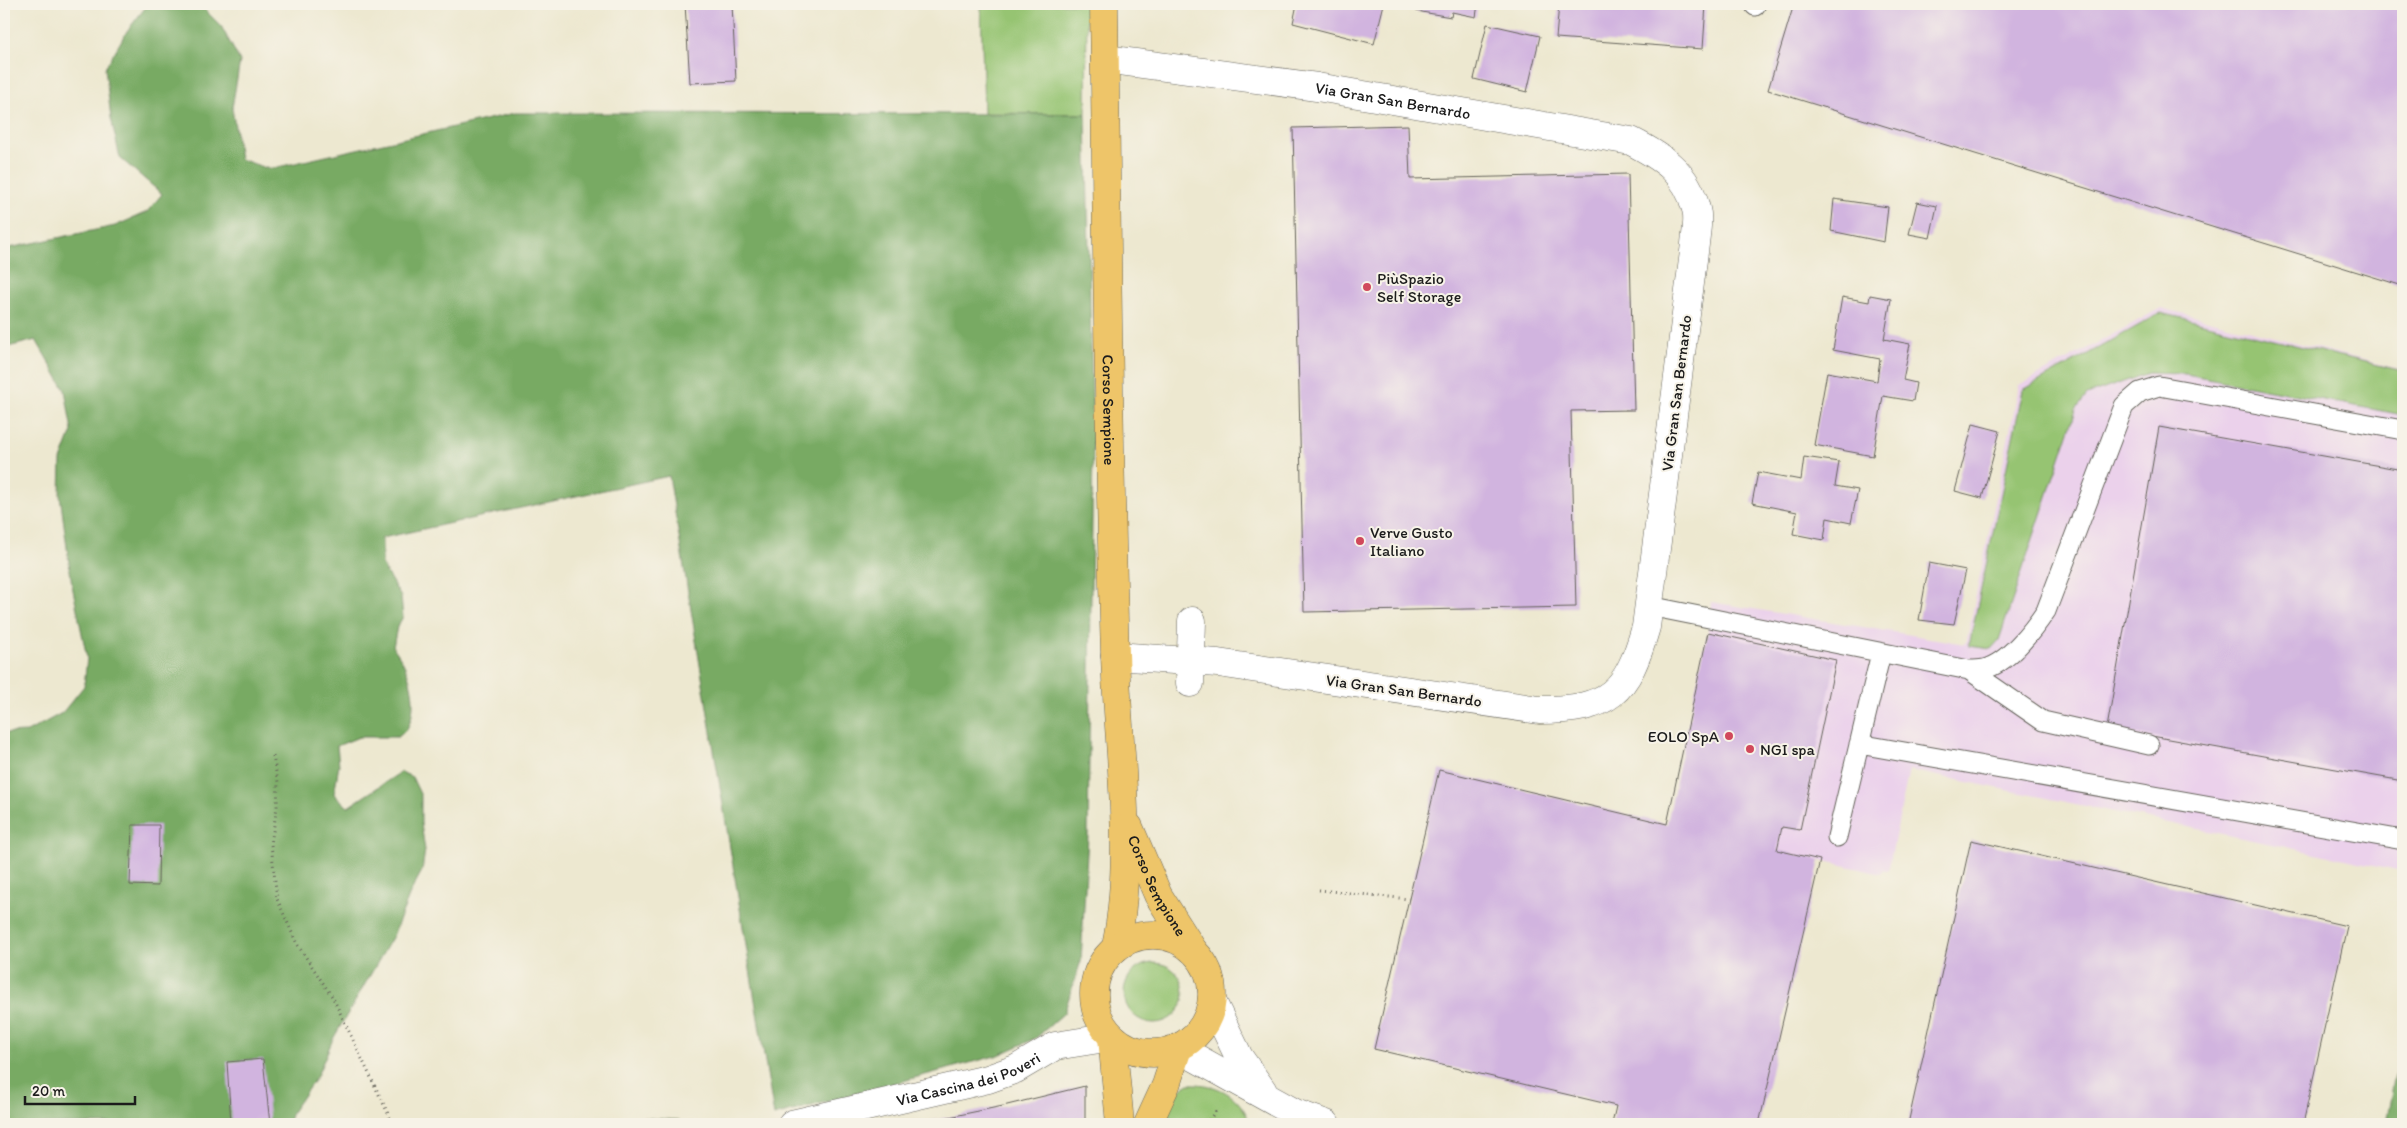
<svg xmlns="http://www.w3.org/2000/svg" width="2407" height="1128" font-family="Itim,sans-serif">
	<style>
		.built { fill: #ebd1eb }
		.green { fill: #96c472; stroke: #597047 }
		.forest { fill: #78aa64; stroke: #4a6340 }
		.building { fill: #d1b4df }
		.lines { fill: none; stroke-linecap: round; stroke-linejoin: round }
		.service-casing { stroke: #65635b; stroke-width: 21 }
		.minor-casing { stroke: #65635b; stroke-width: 29 }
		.primary-casing { stroke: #65635b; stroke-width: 29 }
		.path { stroke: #65635b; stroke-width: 3; stroke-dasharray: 1 4; stroke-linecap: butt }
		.service { stroke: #fff; stroke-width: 19 }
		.minor { stroke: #fff; stroke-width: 28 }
		.primary { stroke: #eec569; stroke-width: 28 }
		.poi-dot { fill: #d1495b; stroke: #f7f3e8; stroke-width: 2 }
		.labels { text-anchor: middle; stroke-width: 4; stroke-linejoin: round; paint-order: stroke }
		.street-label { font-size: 16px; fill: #1c1c1c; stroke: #f7f3e8 }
		.poi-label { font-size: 16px; fill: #1c1c1c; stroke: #f7f3e8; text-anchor: start }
	</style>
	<rect width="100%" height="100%" fill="#f7f3e8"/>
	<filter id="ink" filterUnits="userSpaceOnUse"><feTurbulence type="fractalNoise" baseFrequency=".02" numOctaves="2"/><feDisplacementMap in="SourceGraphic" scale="10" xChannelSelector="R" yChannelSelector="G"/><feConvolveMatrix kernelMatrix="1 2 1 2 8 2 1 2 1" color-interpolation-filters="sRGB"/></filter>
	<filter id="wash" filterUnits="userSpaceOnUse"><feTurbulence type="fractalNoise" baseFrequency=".0096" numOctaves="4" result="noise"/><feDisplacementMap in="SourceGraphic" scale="20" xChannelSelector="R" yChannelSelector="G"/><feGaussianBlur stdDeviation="1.12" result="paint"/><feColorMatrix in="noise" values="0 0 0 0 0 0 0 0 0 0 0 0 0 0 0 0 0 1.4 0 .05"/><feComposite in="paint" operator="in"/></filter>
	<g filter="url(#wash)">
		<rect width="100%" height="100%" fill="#ede8d0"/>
		<path class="built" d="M2161 308 2403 370V871L1909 770 1888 871 1883 869 1881 874 1667 824 1708 632 1711 602 1966 644 2019 386Z"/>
		<path class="green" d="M981 4H1087L1086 114 984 113Z
			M2161 313 2403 371V415L2186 374 2148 373 2087 395 2076 410 1999 640 1991 649 1969 646 2023 390Z
			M1124 993a30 30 0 1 1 60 0a30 30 0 1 1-60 0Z
			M1189 1084C1217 1083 1242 1096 1250 1124H1171L1172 1118 1164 1113 1174 1093Z"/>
		<path class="forest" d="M148 4H199L221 26 240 61 232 108 240 159 269 169 515 113 1086 114 1093 442 1088 835 1081 961 1064 1013 1036 1038 999 1055 774 1116 669 476 382 538V565L401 597 403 617 397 627 393 647C409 667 419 700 409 725 407 730 402 734 398 737H359L337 746 339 765 334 794 348 807 401 772 412 777 421 796V823L425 850 422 871 411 891 393 936 333 1039 317 1076 292 1112 288 1124H4V733L27 732 62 713 84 686 87 658 72 585 60 495 61 460 72 431 65 390 36 340 4 348V249L115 226 147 212 162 194 120 158 111 118 105 68 127 31Z
			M2403 1029V1124H2386Z
			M630 1117 679 1120 681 1124H596Z"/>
		<g id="blocks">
			<path class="building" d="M685 4H732L736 81 690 83Z
				M1297 4H1384L1374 44 1293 23Z
				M1417 4H1478L1476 17 1452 12 1451 17 1416 11Z
				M1559 4H1706L1703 49 1556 38Z
				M1794 4H2403V286L1768 90Z
				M1487 24 1540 36 1527 92 1474 79Z
				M1408 125 1410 179 1628 174 1634 410 1571 411 1576 607 1304 612 1293 128Z
				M1834 199 1888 207 1884 242 1831 231Z
				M1917 202 1937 206 1930 238 1909 234Z
				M1870 295 1891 299 1884 339 1910 344 1903 380 1916 383 1913 401 1883 396 1873 456 1814 445 1827 372 1877 381 1880 359 1833 350 1842 297 1869 302Z
				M1973 424 2000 431 1982 498 1955 491Z
				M2159 427 2403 470V781L2107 728Z
				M1804 457 1839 462 1835 486 1858 490 1851 523 1827 518 1824 540 1793 534 1797 512 1752 503 1758 472 1801 480Z
				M1929 563 1966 570 1954 624 1919 620Z
				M1708 632 1836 660 1800 830 1782 827 1777 850 1820 860 1759 1124H1612L1616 1106 1374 1049 1439 770 1667 824Z
				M132 825H159L158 886 130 885Z
				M1971 840 2347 926 2303 1124H1908Z
				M263 1059 270 1124H231L227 1062Z
				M1085 1086V1124H915L1003 1106Z"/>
		</g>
	</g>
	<g filter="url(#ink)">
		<use href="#blocks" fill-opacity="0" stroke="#65635b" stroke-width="1"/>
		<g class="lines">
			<g class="service-casing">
				<path id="service" d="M1755 6 1756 4
					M1649 606 1969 670 2043 721 2149 745
					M1969 670C1974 670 1980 670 1984 669 2007 664 2034 629 2046 611L2124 406 2140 392 2159 386 2403 430
					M1859 744 2403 840
					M1837 837 1881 653"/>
			</g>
			<g class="minor-casing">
				<g id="minor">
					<path id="s1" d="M1105 59 1317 87 1631 141C1662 157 1687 172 1696 209 1699 219 1696 233 1695 244L1646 627C1627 693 1610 710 1539 710L1218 663 1115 656"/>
					<path d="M1190 683 1192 621"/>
					<path d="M1212 1001 1239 1057 1263 1091"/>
					<path d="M1178 1048 1295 1113 1326 1124"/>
					<path id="s2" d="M792 1124 988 1079 1016 1069 1055 1046 1112 1037"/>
				</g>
			</g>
			<g class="primary-casing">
				<g id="primary">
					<path id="s3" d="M1104 4C1107 220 1108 437 1115 654 1118 751 1135 851 1116 947"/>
					<path id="s4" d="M1129 827 1158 895 1193 950"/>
					<circle cx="1153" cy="994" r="59"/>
					<path d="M1112 1037 1120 1124"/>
					<path d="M1148 1124 1166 1085 1178 1048"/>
				</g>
			</g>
			<path class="path" d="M273 756 278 782 277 807 271 844 277 899 297 944 333 998 393 1124
				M1319 890 1409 899
				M1206 1124 1218 1108"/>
			<use href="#service" class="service"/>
			<use href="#minor" class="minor"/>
			<use href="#primary" class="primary"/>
		</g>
	</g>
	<g class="poi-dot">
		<circle cx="1367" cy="287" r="5"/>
		<circle cx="1360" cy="541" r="5"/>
		<circle cx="1729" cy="736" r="5"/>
		<circle cx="1750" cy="749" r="5"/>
	</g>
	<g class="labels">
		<g class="street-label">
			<text dy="6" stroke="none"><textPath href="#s1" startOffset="291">Via Gran San Bernardo</textPath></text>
			<text transform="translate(1676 393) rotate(-83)" y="6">Via Gran San Bernardo</text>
			<text dy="6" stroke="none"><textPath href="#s3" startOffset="406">Corso Sempione</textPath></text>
			<text transform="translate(1404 690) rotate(8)" y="6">Via Gran San Bernardo</text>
			<text dy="6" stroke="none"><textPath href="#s4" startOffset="65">Corso Sempione</textPath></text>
			<text dy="6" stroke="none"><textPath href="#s2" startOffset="182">Via Cascina dei Poveri</textPath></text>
		</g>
		<g class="poi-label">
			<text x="1377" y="284">PiùSpazio<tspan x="1377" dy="18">Self Storage</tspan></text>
			<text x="1370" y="538">Verve Gusto<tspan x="1370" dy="18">Italiano</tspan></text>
			<text x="1719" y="742" text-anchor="end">EOLO SpA</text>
			<text x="1760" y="755">NGI spa</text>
		</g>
	</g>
	<rect width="2407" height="1128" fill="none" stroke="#f7f3e8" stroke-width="20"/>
	<path d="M25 1096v8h110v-8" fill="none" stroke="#1c1c1c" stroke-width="2.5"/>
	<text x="32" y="1096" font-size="15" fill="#1c1c1c" stroke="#f7f3e8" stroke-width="4" paint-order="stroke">20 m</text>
</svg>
